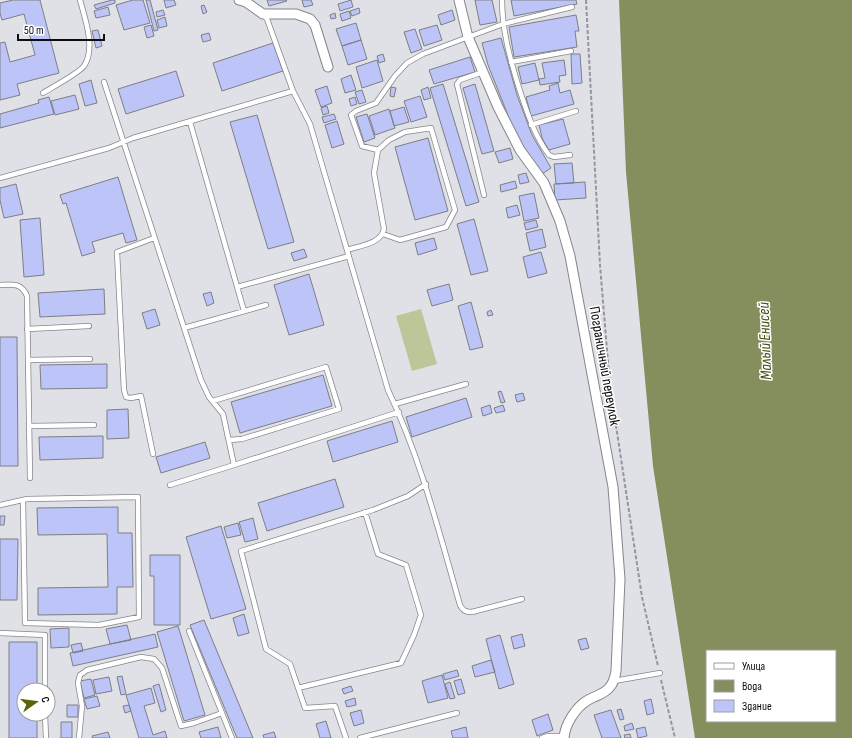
<svg xmlns="http://www.w3.org/2000/svg" width="852" height="738" font-family="'Sofia Sans Condensed',sans-serif">
	<style>
		.green { fill: #bbc699 }
		.water { fill: #848f5d; fill-rule: evenodd }
		.building { fill: #bdc5f8; stroke: #7d7e83 }
		.lines { fill: none; stroke-linecap: round; stroke-linejoin: round }
		.service-casing { stroke: #85868b; stroke-width: 6 }
		.minor-casing { stroke: #85868b; stroke-width: 11 }
		.path { stroke: #95969b; stroke-width: 2; stroke-dasharray: 4 2; stroke-linecap: butt }
		.service { stroke: #fff; stroke-width: 4.5 }
		.minor { stroke: #fff; stroke-width: 9 }
		.labels { text-anchor: middle; stroke-width: 3; stroke-linejoin: round; paint-order: stroke }
		.street-label { font-size: 15px; fill: #0c0d0f; stroke: #fff }
		.water-label { font-size: 16px; font-style: italic; fill: #454f14; stroke: #fff }
	</style>
	<rect width="100%" height="100%" fill="#e0e1e7"/>
	<path class="green" d="M421 309 437 364 412 371 396 316Z"/>
	<path class="water" d="M619 0H852V738H695L653 466 626 172ZM707 651H835V721H707Z"/>
	<path class="building" d="M13 0H40L59 73 17 84 20 95 0 100V43L5 42 10 62 35 55 24 14 2 20 0 13V3Z
		M112 0H115V3L96 9 94 5Z
		M133 0H143L150 23 124 30 116 5Z
		M146 0H150L158 30 154 31Z
		M164 0H174L176 5 166 8Z
		M267 0H286L287 1 269 6Z
		M302 0H311L313 5 304 7Z
		M351 0 353 7 340 11 338 4Z
		M475 0H492L497 22 480 25Z
		M511 0H576L577 4 514 16Z
		M204 5 207 12 203 14 201 6Z
		M108 7 110 15 96 18 94 11Z
		M359 8 360 13 352 16 350 11Z
		M163 10 165 15 157 17 156 12Z
		M452 10 455 20 441 25 438 15Z
		M349 11 351 18 342 21 340 14Z
		M335 13 336 18 331 19 330 15Z
		M576 15 579 31H575L577 47 514 57 509 27Z
		M165 17 167 26 159 28 157 20Z
		M356 23 361 40 342 46 336 29Z
		M151 25 154 36 147 38 144 27Z
		M437 25 442 40 424 46 419 30Z
		M415 29 422 49 411 53 404 32Z
		M98 30 102 46 96 48 92 31Z
		M209 33 211 40 203 42 201 35Z
		M501 38 517 95 532 135 551 168 542 174 519 143 488 65 482 43Z
		M361 40 367 59 348 65 342 46Z
		M273 43 283 71 222 91 213 63Z
		M383 54 385 61 379 63 377 56Z
		M571 54H580L582 83 572 84Z
		M470 57 475 72 434 84 429 70Z
		M377 60 383 81 362 88 356 67Z
		M564 60 566 75 559 76 560 82 540 85 539 79 545 78 542 63Z
		M535 63 539 80 522 84 518 67Z
		M176 71 184 96 126 114 118 89Z
		M351 75 356 90 345 93 341 79Z
		M91 80 97 103 85 106 79 84Z
		M558 83 560 93 570 90 574 104 531 116 526 97 550 90 549 86Z
		M443 84 479 202 466 206 430 88Z
		M475 84 494 151 482 154 463 88Z
		M327 86 332 103 321 107 315 90Z
		M391 87 396 88 394 97 390 96Z
		M428 87 431 98 424 100 421 90Z
		M362 90 366 102 359 104 355 92Z
		M75 95 79 109 55 115 51 101Z
		M420 96 427 117 411 122 404 101Z
		M49 97 54 114 0 128V114L39 103 38 100Z
		M355 97 357 104 351 106 349 99Z
		M327 106 329 113 323 115 321 108Z
		M404 107 409 122 394 126 390 111Z
		M389 109 395 128 375 135 369 116Z
		M334 114 336 119 324 123 322 117Z
		M367 114 375 138 364 142 356 117Z
		M257 115 294 242 268 249 230 122Z
		M563 119 570 144 549 150 542 138 539 125Z
		M337 121 344 144 332 148 325 125Z
		M428 138 448 211 415 220 395 147Z
		M510 148 513 159 499 163 495 152Z
		M572 163 574 183 556 184 554 164Z
		M526 173 529 182 520 184 518 175Z
		M118 177 137 240 126 243 123 233 92 242 95 252 82 256 66 203 63 204 60 195Z
		M515 181 517 188 501 192 500 185Z
		M585 182 586 198 555 200 554 184Z
		M16 184 23 214 4 218 0 200V188Z
		M534 193 539 218 524 221 519 196Z
		M517 205 520 215 508 218 506 208Z
		M40 218 44 275 24 277 20 220Z
		M474 219 488 271 471 275 457 224Z
		M536 220 538 227 526 230 524 223Z
		M542 229 546 247 530 251 526 233Z
		M434 238 437 249 418 255 415 243Z
		M304 249 307 257 294 261 291 253Z
		M541 252 547 273 528 278 523 257Z
		M309 274 324 325 289 335 274 285Z
		M449 284 453 300 432 306 427 290Z
		M104 289 105 314 40 317 38 293Z
		M211 292 214 303 207 306 203 294Z
		M471 302 483 347 470 350 458 306Z
		M155 309 160 325 147 329 142 313Z
		M491 310 493 315 488 316 487 312Z
		M0 337H17L18 466H0Z
		M107 364V388L41 389 40 365Z
		M323 375 332 406 240 433 231 402Z
		M501 391 505 402 501 403 498 392Z
		M523 393 525 400 517 402 515 395Z
		M466 398 472 417 412 437 406 417Z
		M490 405 492 413 483 416 481 408Z
		M503 405 505 411 496 413 494 408Z
		M128 409 129 438 107 439V410Z
		M392 421 398 442 333 462 327 441Z
		M103 436V458L40 460 39 437Z
		M205 442 210 458 161 473 156 457Z
		M335 479 344 507 267 531 258 503Z
		M118 507V533H132L133 587H117V614L38 615V588L108 587 107 534 38 535 37 508Z
		M0 516H5L4 525H0Z
		M253 518 258 539 245 542 239 522Z
		M238 523 241 535 227 538 224 527Z
		M221 526 246 609 211 619 186 537Z
		M0 539H18L17 600H0Z
		M150 555H180V625H154V576H150Z
		M244 614 249 633 238 636 233 618Z
		M204 620 253 738H237L190 625Z
		M127 625 131 640 110 644 106 629Z
		M178 626 205 715 184 721 157 632Z
		M69 628V647L51 648 50 629Z
		M155 634 158 647 73 666 70 653Z
		M522 634 525 646 514 649 511 637Z
		M500 635 514 684 499 689 486 639Z
		M586 638 589 648 581 650 578 640Z
		M9 642H37V690H24V714H37V738H9Z
		M81 643 83 651 73 653 71 645Z
		M491 660 495 672 475 677 472 666Z
		M457 670 459 676 445 680 443 674Z
		M442 675 448 698 428 703 422 681Z
		M122 676 126 694 121 695 117 677Z
		M109 677 112 691 96 694 93 680Z
		M91 679 95 695 84 698 80 681Z
		M461 679 465 693 458 695 454 681Z
		M450 682 455 698 450 699 445 684Z
		M159 684 166 710 161 712 153 686Z
		M351 686 353 691 344 694 342 689Z
		M151 688 155 703 144 706 153 735 165 731 167 738H139L126 695Z
		M97 696 100 706 87 709 84 699Z
		M355 698 356 705 347 707 345 701Z
		M651 699 654 713 647 715 644 701Z
		M67 705H78V717H67Z
		M129 705 131 711 125 713 123 706Z
		M621 709 624 719 620 720 617 710Z
		M361 710 364 723 354 726 350 713Z
		M611 710 621 738H602L594 715Z
		M548 714 553 730 537 736 532 720Z
		M326 721 331 738H320L316 724Z
		M61 722H72V738H61Z
		M632 723 634 729 625 731 624 726Z
		M218 727 221 738H201L199 732Z
		M466 727 468 738H453L451 731Z
		M645 727 647 736 638 738 636 729Z
		M108 732 110 738H93L92 736Z
		M274 732 276 738H264L263 735Z
		M630 734 631 738H625L624 735Z"/>
	<g class="lines">
		<g class="service-casing">
			<path id="service" d="M502 0C502 30 510 59 519 88 527 112 534 135 549 155L554 157 570 155
				M263 14 267 19 293 91 310 124 388 390C421 459 439 532 460 605 463 611 466 612 472 612L522 599
				M511 62 571 51
				M483 72 460 80 457 84 484 195
				M104 82 201 380 209 397 223 414 234 465 170 485
				M43 93C51 88 79 73 84 66 96 49 85 18 80 0
				M190 122 244 311
				M531 125 576 111
				M378 150 362 146 351 115 356 111 376 103 395 76 407 63 423 54 503 24 572 7
				M0 178 109 148 133 138 293 91
				M347 250C359 246 381 244 384 229L374 173 378 150 389 140 405 132 431 128 455 210 446 227 400 240 383 234
				M0 285C13 285 21 282 27 296L30 478
				M237 287 349 256
				M184 328 266 305
				M27 329 89 326
				M28 360 90 359
				M213 401 326 367 339 409 242 439 229 440
				M395 404 466 384
				M29 426 94 425
				M153 454 141 396 131 398 126 397 124 390 117 252 154 238
				M234 465 399 412
				M0 505 27 499 138 497 139 617 99 625 25 623 23 500
				M189 631 222 713
				M0 633 45 635V690
				M614 681 660 673
				M298 688 401 663 414 635 421 615 406 565 378 554 365 512
				M45 714 46 738
				M79 738 82 706 78 683 80 675 87 670 141 657 154 659 162 668 181 726 194 723 222 713 232 738
				M346 738 335 706 305 708 290 664 266 649 241 551 373 510 408 496 426 484
				M360 738 457 713
				M542 738 548 736H564"/>
		</g>
		<g class="minor-casing">
			<path id="minor" d="M239 0 246 2 263 14H296L310 19 315 25 328 67
				M459 0 468 37 498 107 520 150 544 183 560 221 570 256 613 487 620 579 616 671C615 677 614 683 609 688 604 694 595 696 588 700 576 707 565 724 564 738"/>
		</g>
		<path class="path" d="M586 0 600 265 610 386 642 597 658 666
			M661 680 675 738"/>
		<use href="#service" class="service"/>
		<use href="#minor" class="minor"/>
	</g>
	<g class="labels">
		<g class="street-label">
			<text transform="translate(605 366) rotate(80)" y="5">Пограничный переулок</text>
		</g>
		<g class="water-label">
			<text transform="translate(764 341) rotate(-92)" y="6">Малый Енисей</text>
		</g>
	</g>
	<rect x="706" y="650" width="130" height="72" fill="#ffffff" stroke="#9e9e9f"/>
	<rect x="714" y="663" width="20" height="6" fill="#ffffff" stroke="#9e9e9f"/>
	<text x="742" y="670" font-size="12" fill="#0c0d0f">Улица</text>
	<rect x="714" y="680" width="20" height="12" fill="#848f5d" stroke="#9e9e9f"/>
	<text x="742" y="690" font-size="12" fill="#0c0d0f">Вода</text>
	<rect x="714" y="700" width="20" height="12" fill="#bdc5f8" stroke="#9e9e9f"/>
	<text x="742" y="710" font-size="12" fill="#0c0d0f">Здание</text>
	<g transform="translate(36 702) rotate(76)"><circle r="19" fill="#ffffff" stroke="#9e9e9f"/>
	<path d="M0-3L7 15L0 10L-7 15Z" fill="#58650a"/>
	<text y="-6" font-size="11" font-weight="bold" text-anchor="middle" fill="#0c0d0f">С</text>
	</g>
	<path d="M18 34v6h86v-6" fill="none" stroke="#0c0d0f" stroke-width="2"/>
	<text x="24" y="34" font-size="12" fill="#0c0d0f" stroke="#ffffff" stroke-width="3" paint-order="stroke">50 m</text>
</svg>
